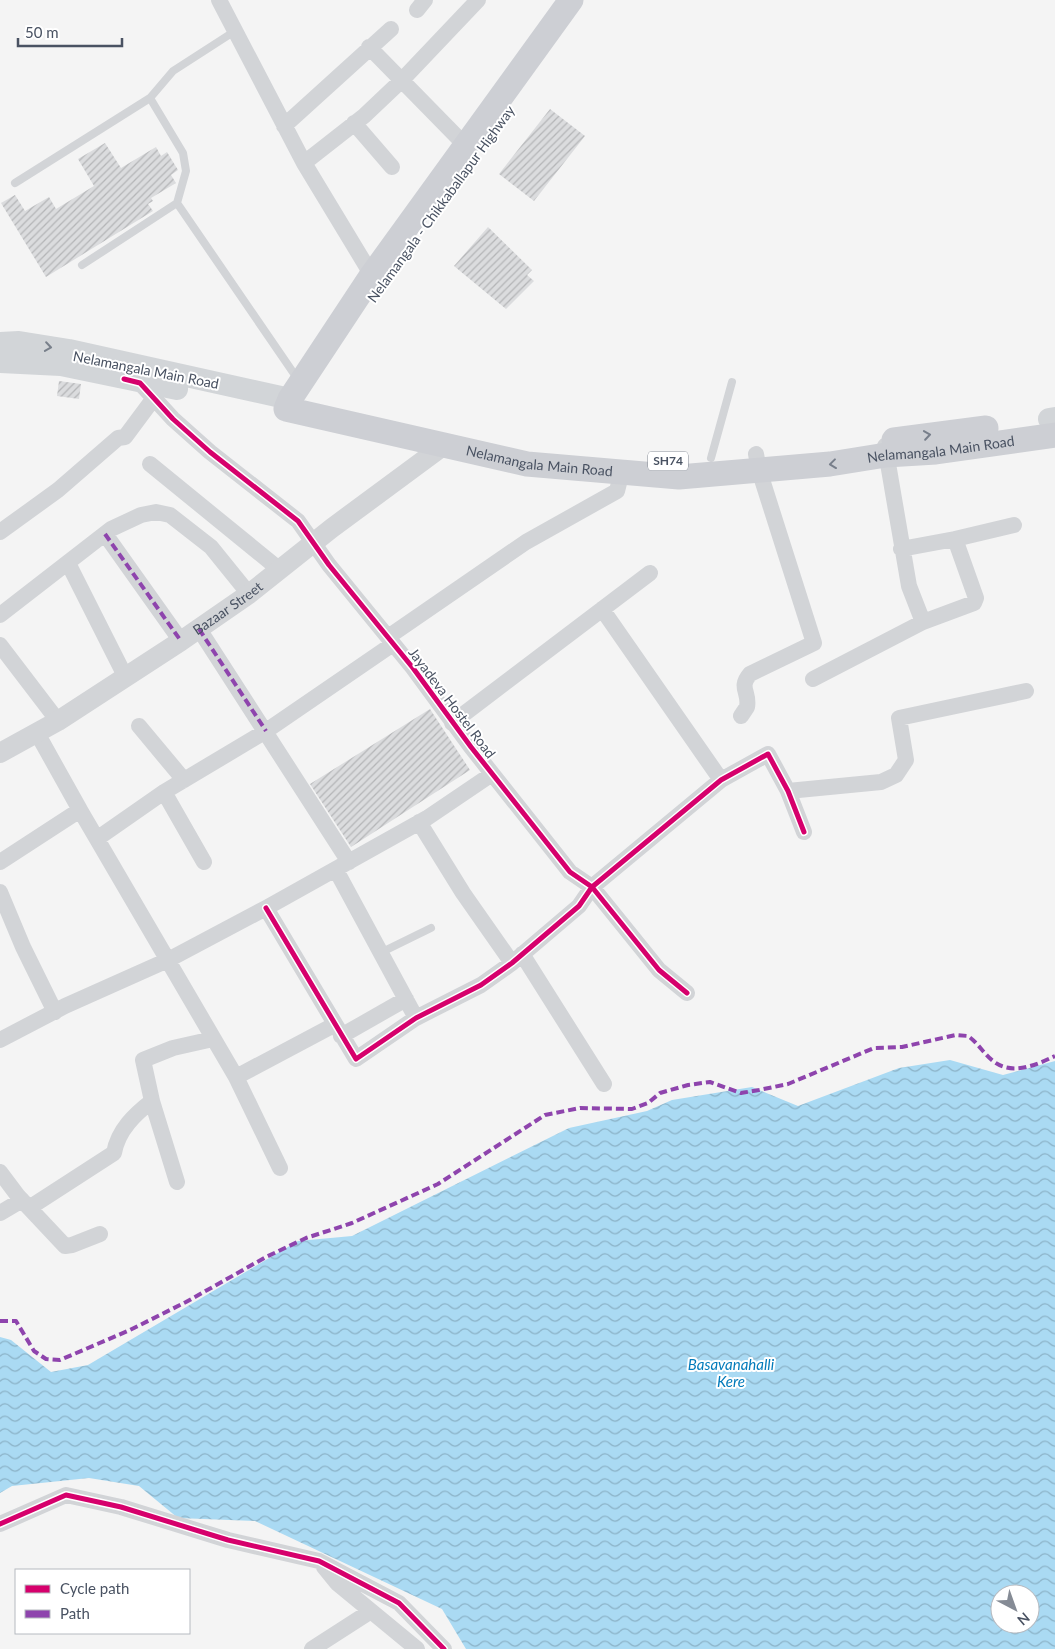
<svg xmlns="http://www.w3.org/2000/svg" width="1055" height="1649" font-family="Lato,sans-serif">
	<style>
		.water { fill: url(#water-waves); fill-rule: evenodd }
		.building { fill: url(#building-hatch) }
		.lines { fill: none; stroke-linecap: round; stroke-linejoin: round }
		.service { stroke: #d2d4d7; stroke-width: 8 }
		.minor { stroke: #d2d4d7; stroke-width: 16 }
		.tertiary { stroke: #d2d4d7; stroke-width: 20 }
		.secondary { stroke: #d2d5d8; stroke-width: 22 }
		.primary { stroke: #cdcfd4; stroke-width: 25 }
		.quiet { stroke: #8e44ad; stroke-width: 4; stroke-dasharray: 8 4; stroke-linecap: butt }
		.cycleway-casing { stroke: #fff; stroke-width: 8 }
		.cycleway { stroke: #d6006c; stroke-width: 5 }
		.oneway { stroke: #79808b }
		.oneway2 { stroke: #777e8a }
		.labels { text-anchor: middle; stroke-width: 4; stroke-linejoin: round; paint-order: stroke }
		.shield { fill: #fff; stroke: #808691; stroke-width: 1 }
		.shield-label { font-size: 12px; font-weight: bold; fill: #495262 }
		.street-label { font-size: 14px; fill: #495262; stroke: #fff }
		.water-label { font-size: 15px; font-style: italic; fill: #037bbb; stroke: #fff }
	</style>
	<defs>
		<pattern id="water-waves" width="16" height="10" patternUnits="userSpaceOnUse" patternTransform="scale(1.25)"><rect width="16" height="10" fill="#aadaf3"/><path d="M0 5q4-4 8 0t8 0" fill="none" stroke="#8cb3c8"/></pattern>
		<pattern id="building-hatch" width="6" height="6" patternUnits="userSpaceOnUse" patternTransform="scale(1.25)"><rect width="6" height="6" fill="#dbdcde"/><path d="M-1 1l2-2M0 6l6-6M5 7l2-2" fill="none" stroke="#b4b5b7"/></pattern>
	</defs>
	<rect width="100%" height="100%" fill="#f4f4f4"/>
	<path class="water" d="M950 1060 1003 1075 1055 1061V1649H466L442 1609 255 1521 178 1518 139 1486 89 1478 12 1486 0 1493V1337L11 1340 51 1372 88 1365 298 1241 352 1236 569 1128 647 1111 672 1100 752 1087 798 1106 899 1068ZM1000 1594H1030V1624H1000Z"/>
	<path class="building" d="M550 109 585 136 534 201 499 174Z
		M105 143 121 168 156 147 161 156 167 152 178 170 171 175 176 183 151 198 153 201 148 204 153 211 46 277 1 203 15 195 25 211 49 197 56 209 94 186 78 159Z
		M488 227 532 270 527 275 534 281 506 309 454 266Z
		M59 381 81 384 79 399 57 396Z
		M430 709 470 770 351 847 310 784Z"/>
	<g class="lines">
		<path class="service" d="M15 183 150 98 173 71 235 31
			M177 203 299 381
			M82 265 177 203 186 171 183 153 150 98
			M711 458 732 382
			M380 953 431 928"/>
		<path class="minor" d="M219 0 304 163 376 282
			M417 10 425 0
			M369 47 466 146
			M354 123 392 167
			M284 126 391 29
			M304 163 364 116 402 80 478 0
			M136 382 140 383 173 419 210 452 298 521 329 565 413 668 471 747 570 872 592 887 659 970 687 993
			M885 446 909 586 923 622
			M150 464 280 570
			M0 532 58 490 118 438 125 437 154 398
			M105 534 181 641
			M955 539 1014 525
			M68 563 126 678
			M602 609 721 780
			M0 615 111 529 141 515 156 512 170 515 211 547 249 594
			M199 629 349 862
			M388 637 526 542 617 491 622 471
			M0 645 58 721
			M813 679 923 622 974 603 976 598 955 539 901 549
			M741 716 747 707C750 692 738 688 750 674L814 643 759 470 756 454
			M452 723 650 573
			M139 726 184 780
			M37 733 80 810
			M788 791 881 782 896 775 906 760 899 718 1026 691
			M164 792 204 862
			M419 822 463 893 512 963
			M98 838 164 792 266 731 393 644
			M0 862 80 810 236 1077 280 1168
			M336 870 416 1018
			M0 892 23 947 55 1012
			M266 908 356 1059 416 1018 481 985 512 963 579 906 592 887 721 780 768 754 788 791 804 832
			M522 954 604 1084
			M341 1036 406 999
			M0 1040 65 1006 168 960 266 908 427 818 492 774
			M236 1077 334 1025
			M152 1101 177 1182
			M0 1172 18 1196 65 1246 72 1245 100 1234
			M29 1208 114 1153C118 1130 135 1114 152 1101L143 1060 173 1048 213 1039
			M0 1213 22 1200
			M0 1524 66 1495 121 1507 228 1540 319 1561 399 1603 444 1649
			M324 1567 337 1583 417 1649
			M312 1649 371 1611"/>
		<path class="tertiary" id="s1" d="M0 753 58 721 181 641 249 594 332 528 443 446"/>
		<path class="secondary" d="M0 343 19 342 69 350 290 399
			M0 362 61 365 177 389
			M1049 419 1055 418"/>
		<g class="primary">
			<path id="s2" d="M571 0 372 275 290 399 286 409 527 464 679 477 830 464 886 455 936 452 1055 435"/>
			<path d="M894 440 986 428"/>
		</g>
		<path class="quiet" d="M105 534 181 641
			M199 629 266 731
			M0 1321H16L34 1351 46 1359 60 1360 130 1330 186 1302 266 1257 306 1238 352 1223 438 1184 545 1115 580 1108 632 1109 648 1103 660 1093 688 1085 710 1082 741 1093 759 1090 788 1084 874 1048 902 1047 956 1035 968 1036C978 1043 984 1054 993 1061 1012 1076 1036 1065 1055 1056"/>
		<g class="cycleway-casing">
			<path id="cycleway" d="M124 379 140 383 173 419 210 452 298 521 329 565 413 668 471 747 570 872 592 887 659 970 687 993
				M266 908 356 1059 416 1018 481 985 512 963 579 906 592 887 721 780 768 754 788 791 804 832
				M0 1524 66 1495 121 1507 228 1540 319 1561 399 1603 444 1649"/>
		</g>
		<use href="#cycleway" class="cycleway"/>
	</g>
	<defs><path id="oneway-chevron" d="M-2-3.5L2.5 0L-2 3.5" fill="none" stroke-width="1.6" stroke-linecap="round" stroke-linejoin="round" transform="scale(1.25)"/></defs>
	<use class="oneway" href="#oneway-chevron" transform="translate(48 347) rotate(8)"/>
	<g class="oneway2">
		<use href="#oneway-chevron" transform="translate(927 435) rotate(-8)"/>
		<use href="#oneway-chevron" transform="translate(833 464) rotate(173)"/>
	</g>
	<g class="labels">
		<rect class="shield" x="648" y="451.5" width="40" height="19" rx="4"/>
		<g class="shield-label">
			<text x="668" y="465">SH74</text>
		</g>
		<g class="street-label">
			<text transform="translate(441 204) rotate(-54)" y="5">Nelamangala - Chikkaballapur Highway</text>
			<text transform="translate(146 370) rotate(11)" y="5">Nelamangala Main Road</text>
			<text dy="5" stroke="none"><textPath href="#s2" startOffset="1162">Nelamangala Main Road</textPath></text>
			<text dy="5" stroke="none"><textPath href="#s2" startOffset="758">Nelamangala Main Road</textPath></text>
			<text dy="5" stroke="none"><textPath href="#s1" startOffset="270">Bazaar Street</textPath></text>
			<text transform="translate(452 703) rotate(53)" y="5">Jayadeva Hostel Road</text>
		</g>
		<g class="water-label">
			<text x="731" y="1370">Basavanahalli<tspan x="731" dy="17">Kere</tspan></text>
		</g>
	</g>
	<rect x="15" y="1569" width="175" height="65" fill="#ffffff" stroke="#b6bac0"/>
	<rect x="25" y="1585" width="25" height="8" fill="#d6006c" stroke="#b6bac0"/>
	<text x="60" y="1594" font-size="15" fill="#495262">Cycle path</text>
	<rect x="25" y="1610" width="25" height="8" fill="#8e44ad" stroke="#b6bac0"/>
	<text x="60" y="1619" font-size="15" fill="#495262">Path</text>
	<g transform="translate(1015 1609) rotate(139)"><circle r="24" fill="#ffffff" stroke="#b6bac0"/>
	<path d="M0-4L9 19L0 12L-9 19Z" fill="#858b95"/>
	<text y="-8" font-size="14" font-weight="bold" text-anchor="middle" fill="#495262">N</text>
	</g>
	<path d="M18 38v8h104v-8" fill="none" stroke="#495262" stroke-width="2.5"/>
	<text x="25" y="38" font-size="15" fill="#495262" stroke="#ffffff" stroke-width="4" paint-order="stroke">50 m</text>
</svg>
